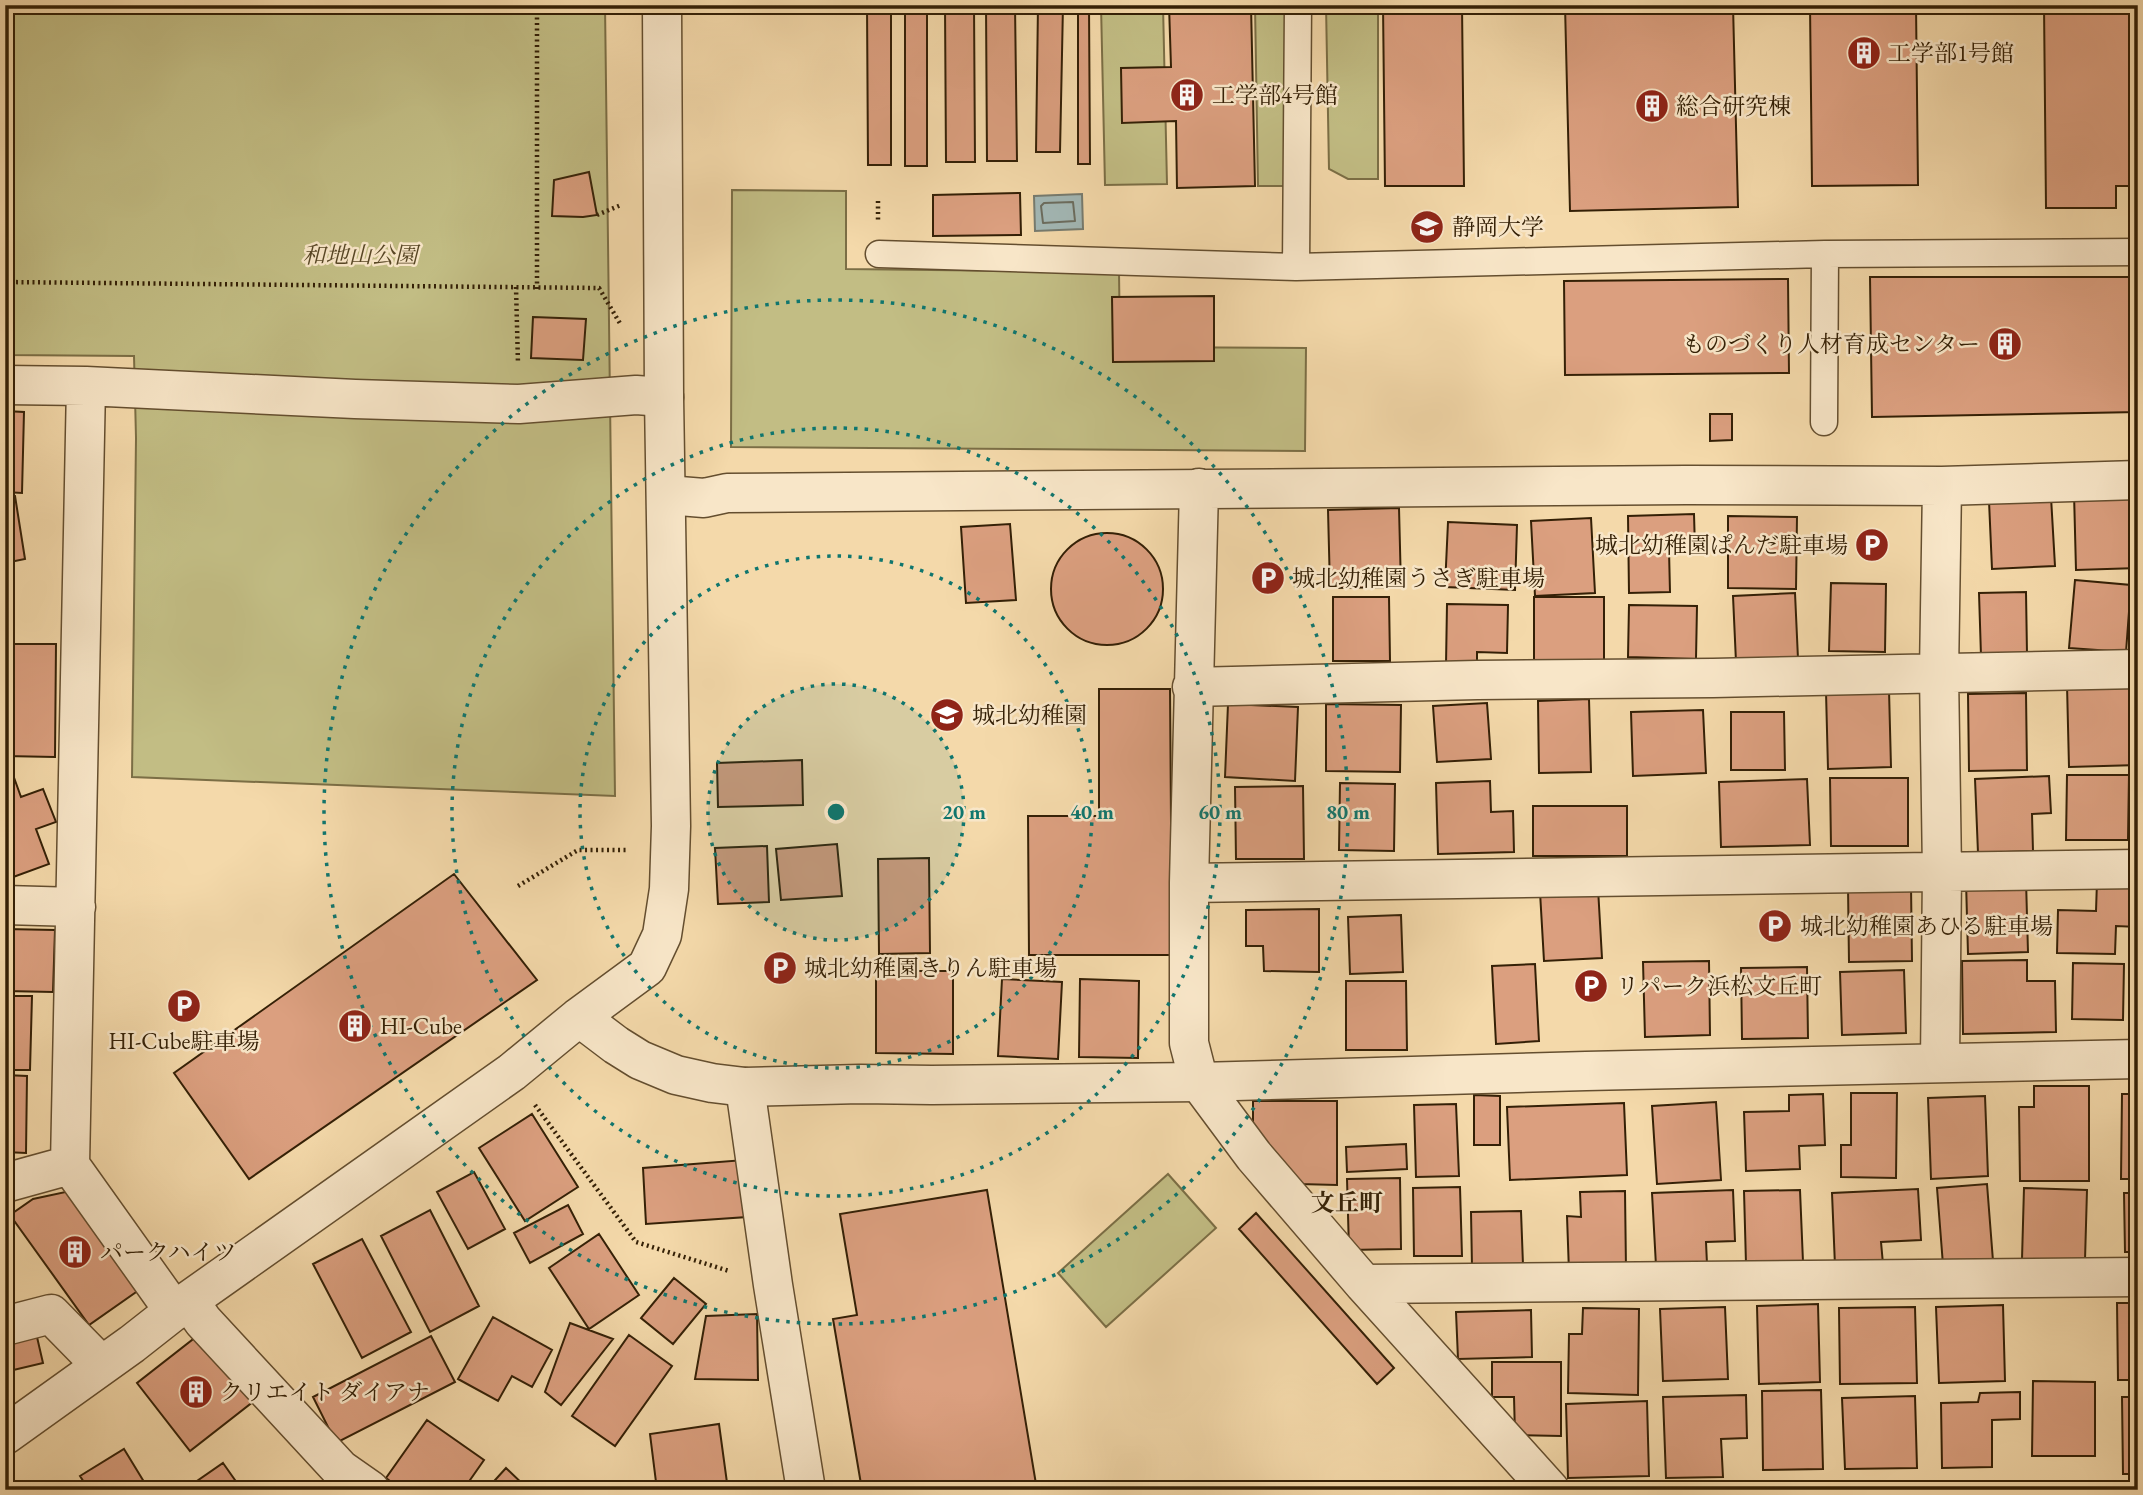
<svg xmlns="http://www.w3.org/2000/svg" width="2143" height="1495" font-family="'EB Garamond','Noto Serif JP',serif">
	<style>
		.green { fill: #c2bd84; stroke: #7b6e45; stroke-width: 2 }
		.water { fill: #a2b7b5; stroke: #767b6f; stroke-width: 2 }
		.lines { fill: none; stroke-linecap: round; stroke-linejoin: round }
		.shore { stroke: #6b6c5e; stroke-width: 2 }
		.building { fill: #db9f7f; stroke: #342006; stroke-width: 2 }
		.service-casing { stroke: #644e2f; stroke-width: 29 }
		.minor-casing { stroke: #644e2f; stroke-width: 41 }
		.tertiary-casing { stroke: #644e2f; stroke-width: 41 }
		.path { stroke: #342006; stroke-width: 4.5; stroke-dasharray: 2 3.5; stroke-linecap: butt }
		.service { stroke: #f8e6c8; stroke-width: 26 }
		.minor { stroke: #f8e6c8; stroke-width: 38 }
		.tertiary { stroke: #f8e6c8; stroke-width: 38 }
		.ring { fill: none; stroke: #0f766e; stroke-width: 3.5; stroke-dasharray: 3.5 7 }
		.labels { text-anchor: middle; stroke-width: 5; stroke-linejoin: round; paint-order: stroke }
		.poi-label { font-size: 23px; fill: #342006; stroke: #f8e6c8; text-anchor: start }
		.park-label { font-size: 23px; font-style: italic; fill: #584726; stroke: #f8e6c8 }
		.neighbourhood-label { font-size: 24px; font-weight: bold; fill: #342006; stroke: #f8e6c8 }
		.centre { fill: #0f766e; stroke: #f8e6c8; stroke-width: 3.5 }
		.ring-label { font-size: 21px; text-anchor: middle; font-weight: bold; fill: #0f766e; stroke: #f8e6c8; stroke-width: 5; stroke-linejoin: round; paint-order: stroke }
	</style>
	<rect width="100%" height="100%" fill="#f4d9aa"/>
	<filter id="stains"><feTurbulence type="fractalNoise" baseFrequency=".00286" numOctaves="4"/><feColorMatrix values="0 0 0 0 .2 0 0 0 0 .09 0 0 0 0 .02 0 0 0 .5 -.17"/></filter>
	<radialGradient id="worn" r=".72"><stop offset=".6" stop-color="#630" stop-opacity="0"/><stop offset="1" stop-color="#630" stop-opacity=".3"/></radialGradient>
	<path class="green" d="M5 5H605L615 796 132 777 136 438 134 356 5 355Z
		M1101 5H1163L1167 184 1105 185Z
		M1255 5H1305L1306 186H1258Z
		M1326 5H1378V179H1348L1329 169Z
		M732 190 846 191V269L1119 272 1120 347 1306 348 1305 451 731 447Z
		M1168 1174 1216 1228 1106 1327 1058 1273Z"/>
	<path class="water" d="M1082 194 1083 229 1035 231 1034 196Z"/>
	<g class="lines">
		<path class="shore" d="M1044 203 1073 202 1075 221 1043 223 1041 206Z"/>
	</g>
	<path class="building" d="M867 5H891V165H868Z
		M905 5H927V166H905Z
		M945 5H974L975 162H946Z
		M986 5H1015L1017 161H987Z
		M1038 5H1063L1060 152H1036Z
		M1078 5H1089L1090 164H1078Z
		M1169 5H1251L1255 186 1177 188 1176 121 1122 123 1121 68 1171 67Z
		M1383 5H1462L1464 186H1385Z
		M1565 5H1733L1738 207 1570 211Z
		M1810 5H1916L1918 185 1812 186Z
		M2044 5H2138V186H2116V208H2046Z
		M589 172 597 215 583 217 552 216 554 180Z
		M1020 193 1021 235 933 236V195Z
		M1870 277H2138V412L1872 417Z
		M1788 279 1789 373 1565 375 1564 281Z
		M1214 296V361L1113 362 1112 297Z
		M533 317 586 319 583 360 531 358Z
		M5 411 24 412 22 493 5 492Z
		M1710 414H1732V440L1710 441Z
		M2138 491V568L2076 570 2074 493Z
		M15 496 25 559 5 563V497Z
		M2051 497 2055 566 1992 569 1989 501Z
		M1399 508 1401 587 1330 588 1328 510Z
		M1694 514 1695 549 1669 550 1670 592 1629 593 1628 516Z
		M1728 516 1797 517 1796 589 1728 588Z
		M1591 518 1595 593 1535 596 1531 521Z
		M1448 522 1517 525 1515 590 1445 587Z
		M1010 524 1016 600 966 603 961 527Z
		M1051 589a56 56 0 1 1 112 0a56 56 0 1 1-112 0Z
		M2075 580 2131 585 2126 652 2069 648Z
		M1831 583 1886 584 1885 652 1829 651Z
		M2026 592 2027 654 1981 656 1979 593Z
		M1795 593 1798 659 1736 662 1733 596Z
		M1333 597H1389L1390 661H1333Z
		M1534 597H1604V664H1534Z
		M1447 604 1508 605 1507 653 1477 652V666L1446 665Z
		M1629 605 1697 606 1696 659 1628 657Z
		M5 644H56L55 757 5 756Z
		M2136 683 2138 765 2069 767 2067 685Z
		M1099 689H1170L1172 955H1029L1028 816H1099Z
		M1889 690 1891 767 1828 769 1826 692Z
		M2026 693 2027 770 1969 771 1968 694Z
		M1589 699 1591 772 1539 773 1538 701Z
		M1487 703 1491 759 1437 762 1433 706Z
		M1228 704 1298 707 1295 781 1225 777Z
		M1326 704 1401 705 1400 772 1326 771Z
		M1703 710 1706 773 1633 776 1631 712Z
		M1731 712H1784L1785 770H1731Z
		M802 760 803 805 718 807 717 763Z
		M12 772 21 797 43 789 56 822 36 829 49 864 5 880V775Z
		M2067 775H2129L2128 840H2066Z
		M2049 776 2051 813 2032 814 2033 851 1978 853 1975 779Z
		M1830 778H1908V846H1831Z
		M1807 779 1810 845 1721 847 1719 782Z
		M1490 781 1491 812 1513 811 1514 852 1438 854 1436 783Z
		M1340 783 1395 784 1394 851 1339 850Z
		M1303 786 1304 859H1236L1235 787Z
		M1533 806H1627V856H1533Z
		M837 844 842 896 781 900 776 849Z
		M767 846 769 902 718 904 715 848Z
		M929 858 930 953 879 954 878 859Z
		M454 874 537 980 249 1179 174 1073Z
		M2026 880 2028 952 1968 954 1966 881Z
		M2097 881 2138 883V927L2116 926 2115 954 2057 953 2058 910 2096 911Z
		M1911 886 1912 961 1849 962 1848 887Z
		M1598 888 1602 958 1544 961 1540 892Z
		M1319 909V972L1264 971 1263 946H1246V910Z
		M1401 915 1403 972 1350 974 1348 917Z
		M5 929 55 930 53 992 5 991Z
		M2027 960V981H2055L2056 1032 1963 1034 1962 961Z
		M1709 961 1710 1035 1645 1037 1643 962Z
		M2073 963 2124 964 2123 1020 2072 1019Z
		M1535 964 1539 1041 1496 1044 1492 966Z
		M1807 967 1808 1038 1742 1039 1741 968Z
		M1904 970 1906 1033 1842 1035 1840 972Z
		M2134 970H2138V1029H2132Z
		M876 971H953V1054L876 1053Z
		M1002 979 1062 982 1058 1059 998 1056Z
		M1080 979 1139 981 1138 1058 1079 1057Z
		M1346 981H1406L1407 1050H1346Z
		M5 996H32L30 1070H5Z
		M5 1075 27 1076 26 1153 5 1152Z
		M2034 1086H2089V1181H2020L2019 1107H2034Z
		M1851 1093H1897L1896 1178 1841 1177V1145H1851Z
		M1823 1094 1825 1145 1799 1146 1800 1169 1746 1171 1744 1112 1789 1111V1095Z
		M2122 1094H2138V1179H2121Z
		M1474 1095 1500 1096V1145H1474Z
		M1985 1096 1988 1176 1931 1179 1928 1098Z
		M1253 1101H1337V1185L1299 1184 1253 1131Z
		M1716 1102 1721 1180 1657 1184 1652 1106Z
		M1624 1103 1627 1175 1510 1180 1507 1107Z
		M1456 1104 1459 1176 1416 1177 1414 1105Z
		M532 1114 578 1187 525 1221 479 1148Z
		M1406 1144 1407 1169 1347 1172 1346 1147Z
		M744 1160 747 1217 646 1224 643 1168Z
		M474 1172 505 1229 468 1249 437 1192Z
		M1400 1178 1401 1249 1349 1250 1347 1179Z
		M1987 1184 1993 1261 1943 1265 1937 1188Z
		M1460 1187 1462 1256H1414L1413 1188Z
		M2024 1188 2087 1190 2085 1260 2022 1259Z
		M1918 1189 1921 1240 1881 1242 1883 1264 1835 1266 1832 1193Z
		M987 1190 1037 1490H862L833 1319 857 1315 840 1214Z
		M1733 1190 1735 1241 1706 1242 1707 1264 1656 1266 1652 1193Z
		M1800 1190 1803 1262 1746 1264 1744 1191Z
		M70 1191 139 1290 89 1325 10 1215 33 1199Z
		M1625 1191 1626 1270 1569 1272 1567 1216 1581 1217 1580 1192Z
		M2124 1193H2138V1252H2125Z
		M568 1205 583 1234 530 1263 514 1233Z
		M430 1210 479 1306 430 1332 381 1236Z
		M1521 1211 1523 1265 1472 1267 1471 1212Z
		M1256 1213 1394 1368 1377 1384 1239 1229Z
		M599 1234 639 1295 589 1329 549 1268Z
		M362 1239 411 1332 362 1358 313 1264Z
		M674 1278 706 1304 673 1344 641 1318Z
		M2117 1303H2138V1380H2118Z
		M1818 1304 1820 1382 1759 1384 1757 1306Z
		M2003 1305 2005 1381 1939 1383 1936 1307Z
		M1725 1307 1728 1379 1663 1381 1660 1309Z
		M1915 1307 1917 1383 1840 1384 1839 1308Z
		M1583 1308 1639 1309 1638 1395 1568 1393 1569 1334H1582Z
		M1531 1310 1532 1357 1458 1359 1456 1312Z
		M757 1314 758 1380 695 1379 706 1316Z
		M493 1317 552 1350 532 1387 512 1376 498 1401 458 1379Z
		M570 1323 613 1339 561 1405 545 1392Z
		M201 1333 254 1401 190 1451 137 1383Z
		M629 1335 672 1366 615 1446 572 1416Z
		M431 1336 455 1382 336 1443 313 1397Z
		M37 1337 43 1363 5 1372V1345Z
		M1492 1362H1561V1436L1515 1435 1514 1397H1492Z
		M2033 1381 2095 1382V1456H2032Z
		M1821 1390 1823 1469 1763 1470 1762 1391Z
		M2020 1392V1419L1992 1420V1467L1942 1468 1941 1403 1978 1402 1980 1393Z
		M1746 1395 1747 1438 1721 1439 1723 1477 1666 1478 1663 1397Z
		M1915 1396 1917 1468 1845 1469 1842 1398Z
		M2122 1397H2138V1474H2123Z
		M1647 1401 1649 1476 1568 1478 1566 1404Z
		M427 1420 484 1460 463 1490H402L386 1478Z
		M719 1424 728 1490H657L650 1434Z
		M124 1449 149 1490H89L80 1476Z
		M223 1463 242 1490H184Z
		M506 1468 529 1490H486Z"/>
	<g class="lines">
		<g class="service-casing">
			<path id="service" d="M879 254 1296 267 1825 254 2138 252
				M1296 267 1298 5
				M1824 422 1825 254"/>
		</g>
		<g class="minor-casing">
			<path id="minor" d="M5 385 86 386 355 399 519 404 636 395 664 397
				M1199 488 1189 883V1043L1199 1082 1254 1156 1364 1284 1550 1490
				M667 495 704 498 727 493 1686 485 1942 486 2138 480
				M1192 687 1477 680 1713 678 2138 669
				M1189 883 2138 869
				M5 905 76 907
				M1940 1062 1942 872 1939 673 1942 486
				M745 1087 773 1285 806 1490
				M70 1165 86 386
				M5 1183 70 1165 174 1311
				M1364 1284 2138 1277
				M189 1301 203 1321 340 1469 370 1490
				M5 1326 51 1314 101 1365"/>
		</g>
		<g class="tertiary-casing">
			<path id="tertiary" d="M579 1017 616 1045 640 1060 676 1075 712 1083 745 1087 860 1084 932 1085 1199 1082 1586 1071 2138 1059
				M5 1435 132 1344 174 1311 512 1072 579 1017 647 967 662 935 669 889 671 826 664 397 662 5"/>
		</g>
		<path class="path" d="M878 201V222
			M597 215 621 205
			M5 282 599 288 621 325
			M516 287 518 364
			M537 289V5
			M518 886 578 850H628
			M535 1105 636 1242 729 1271"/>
		<use href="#service" class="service"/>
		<use href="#minor" class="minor"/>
		<use href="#tertiary" class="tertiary"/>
	</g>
	<circle cx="836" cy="812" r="128" fill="#0f766e" fill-opacity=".12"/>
	<g class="ring">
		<circle cx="836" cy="812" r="128"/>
		<circle cx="836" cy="812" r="256"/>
		<circle cx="836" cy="812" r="384"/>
		<circle cx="836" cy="812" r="512"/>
	</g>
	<defs>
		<g id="building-disc" transform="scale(1.75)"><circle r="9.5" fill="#8f2418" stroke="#f8e6c8"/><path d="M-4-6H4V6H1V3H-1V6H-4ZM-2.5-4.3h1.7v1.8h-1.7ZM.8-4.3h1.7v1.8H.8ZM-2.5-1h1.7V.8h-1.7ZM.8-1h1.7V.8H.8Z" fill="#fff"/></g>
		<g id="university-disc" transform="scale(1.75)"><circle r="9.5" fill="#8f2418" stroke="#f8e6c8"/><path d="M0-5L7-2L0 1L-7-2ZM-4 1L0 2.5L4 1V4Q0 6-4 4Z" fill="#fff"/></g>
		<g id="parking-disc" transform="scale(1.75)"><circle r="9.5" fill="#8f2418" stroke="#f8e6c8"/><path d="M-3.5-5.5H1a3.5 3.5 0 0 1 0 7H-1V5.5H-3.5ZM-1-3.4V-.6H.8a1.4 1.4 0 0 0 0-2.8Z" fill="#fff"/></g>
		<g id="school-disc" transform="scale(1.75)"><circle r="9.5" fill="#8f2418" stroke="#f8e6c8"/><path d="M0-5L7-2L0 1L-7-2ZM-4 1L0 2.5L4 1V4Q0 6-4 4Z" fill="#fff"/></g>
	</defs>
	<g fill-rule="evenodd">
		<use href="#building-disc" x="1864" y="53"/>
		<use href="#building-disc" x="1187" y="95"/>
		<use href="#building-disc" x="1652" y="106"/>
		<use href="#university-disc" x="1427" y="227"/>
		<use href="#building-disc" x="2005" y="344"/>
		<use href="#parking-disc" x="1872" y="545"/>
		<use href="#parking-disc" x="1268" y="578"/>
		<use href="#school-disc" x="947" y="715"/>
		<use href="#parking-disc" x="1775" y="926"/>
		<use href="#parking-disc" x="780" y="968"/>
		<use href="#parking-disc" x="1591" y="986"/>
		<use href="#parking-disc" x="184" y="1006"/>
		<use href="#building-disc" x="355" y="1026"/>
		<use href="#building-disc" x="75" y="1252"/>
		<use href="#building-disc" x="196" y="1392"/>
	</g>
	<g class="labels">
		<g class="poi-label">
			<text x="1888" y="61">工学部1号館</text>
			<text x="1212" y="103">工学部4号館</text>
			<text x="1676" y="114">総合研究棟</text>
			<text x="1452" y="235">静岡大学</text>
			<text x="1980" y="352" text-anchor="end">ものづくり人材育成センター</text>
			<text x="1848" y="553" text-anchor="end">城北幼稚園ぱんだ駐車場</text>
			<text x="1292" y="586">城北幼稚園うさぎ駐車場</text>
			<text x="972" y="723">城北幼稚園</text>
			<text x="1800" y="934">城北幼稚園あひる駐車場</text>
			<text x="804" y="976">城北幼稚園きりん駐車場</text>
			<text x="1616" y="994">リパーク浜松文丘町</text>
			<text x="380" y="1034">HI-Cube</text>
			<text x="184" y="1049" text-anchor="middle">HI-Cube駐車場</text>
			<text x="100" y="1260">パークハイツ</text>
			<text x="220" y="1400">クリエイト ダイアナ</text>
		</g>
		<g class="park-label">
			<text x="360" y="263">和地山公園</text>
		</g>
		<g class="neighbourhood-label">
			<text x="1347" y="1211">文丘町</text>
		</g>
	</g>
	<circle cx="836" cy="812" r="10" class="centre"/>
	<g class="ring-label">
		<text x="964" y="819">20 m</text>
		<text x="1092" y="819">40 m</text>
		<text x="1220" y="819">60 m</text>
		<text x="1348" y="819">80 m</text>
	</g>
	<rect width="2143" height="1495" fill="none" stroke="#f4d9aa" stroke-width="28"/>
	<rect x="7" y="7" width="2129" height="1481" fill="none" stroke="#342006" stroke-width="3.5"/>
	<rect x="14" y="14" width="2115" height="1467" fill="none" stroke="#342006" stroke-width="2"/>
	<rect width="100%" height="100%" filter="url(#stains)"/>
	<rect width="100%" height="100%" fill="url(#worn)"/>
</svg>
